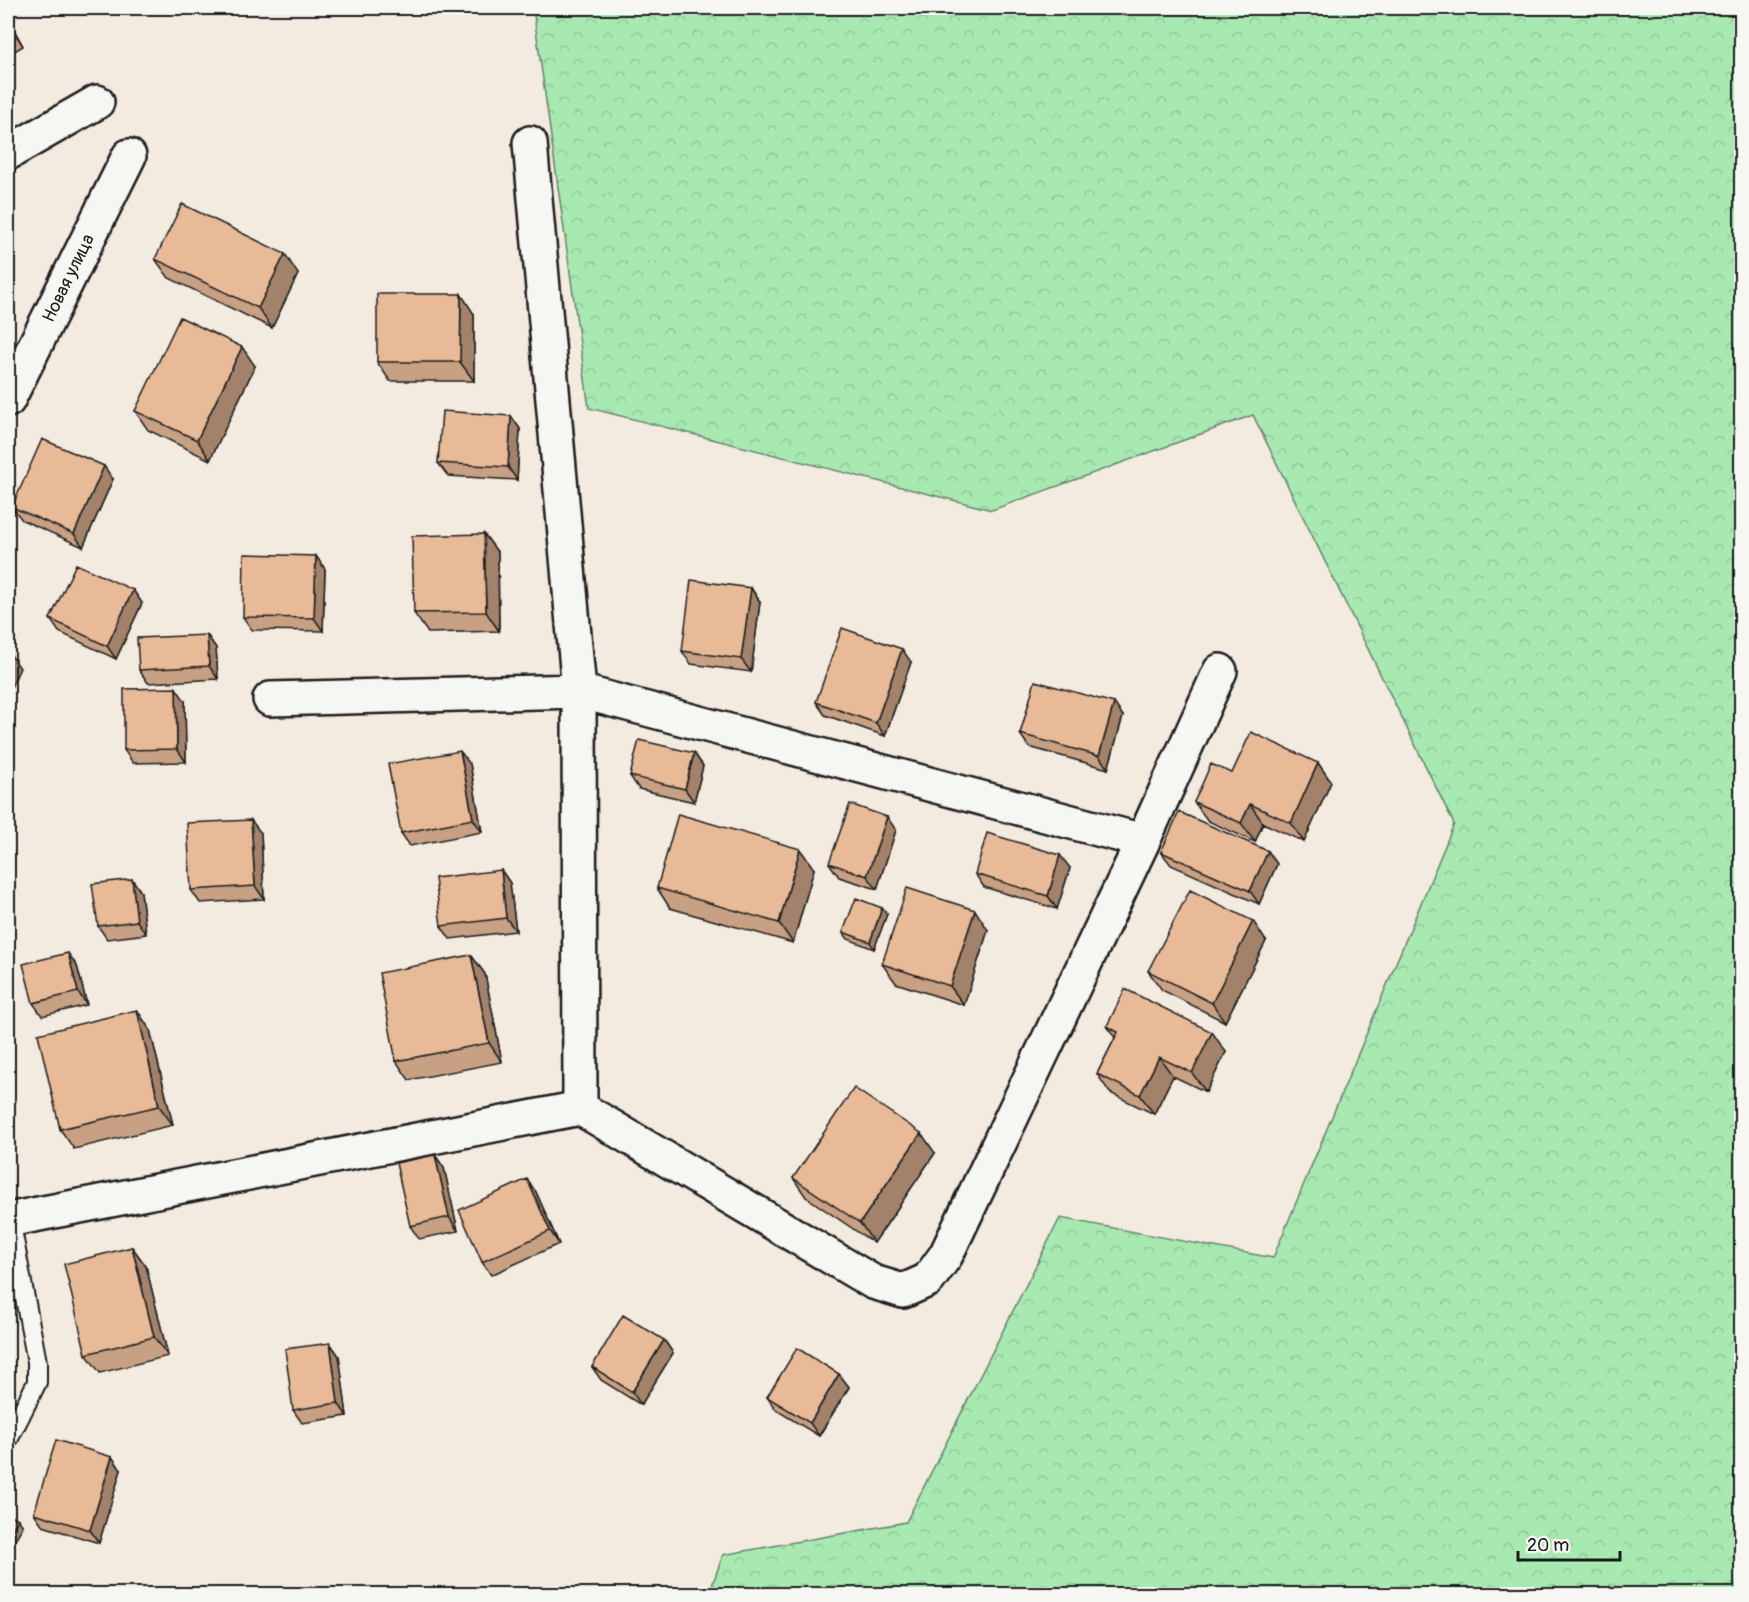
<svg xmlns="http://www.w3.org/2000/svg" width="1749" height="1602" font-family="Pangolin,sans-serif">
	<style>
		.forest { fill: url(#forest-crowns); stroke: #628267; stroke-width: 1.5 }
		.lines { fill: none; stroke-linecap: round; stroke-linejoin: round }
		.lane-casing { stroke: #1c1c1c; stroke-width: 22 }
		.street-casing { stroke: #1c1c1c; stroke-width: 38 }
		.lane { stroke: #f6f6f2; stroke-width: 18 }
		.street { stroke: #f6f6f2; stroke-width: 33 }
		.wall { fill: #c8a083; stroke: #1c1c1c; stroke-width: 1.5 }
		.shaded-wall { fill: #a2826a; stroke: #1c1c1c; stroke-width: 1.5 }
		.building { fill: #e8ba98; stroke: #1c1c1c; stroke-width: 1.5 }
		.labels { text-anchor: middle; stroke-width: 6; stroke-linejoin: round; paint-order: stroke }
		.street-label { font-size: 18px; fill: #1c1c1c; stroke: #f6f6f2 }
	</style>
	<defs>
		<pattern id="forest-crowns" width="20" height="18" patternUnits="userSpaceOnUse" patternTransform="scale(1.5)"><rect width="20" height="18" fill="#a8e9b2"/><path d="M2 6a3 3 0 1 1 6 0M12 15a3 3 0 1 1 6 0" fill="none" stroke="#90c798"/></pattern>
	</defs>
	<rect width="100%" height="100%" fill="#f3eae0"/>
	<filter id="ink" filterUnits="userSpaceOnUse"><feTurbulence type="fractalNoise" baseFrequency=".0167" numOctaves="2"/><feDisplacementMap in="SourceGraphic" scale="12" xChannelSelector="R" yChannelSelector="G"/><feConvolveMatrix kernelMatrix="1 2 1 2 8 2 1 2 1" color-interpolation-filters="sRGB"/></filter>
	<g filter="url(#ink)">
		<path class="forest" d="M533 8H1741V1594H709L723 1555 906 1522 1060 1218 1273 1258 1454 824 1253 415 992 510 589 408Z"/>
		<g class="lines">
			<g class="lane-casing">
				<path id="lane" d="M8 1440 37 1382V1362L10 1219"/>
			</g>
			<g class="street-casing">
				<path id="street" d="M530 143 579 691 580 1108
					M8 153 97 102
					M8 400 129 156
					M270 699 579 691 1143 841
					M8 1220 580 1108 873 1282 903 1291 928 1280 946 1255 1143 841 1220 671"/>
			</g>
			<use href="#lane" class="lane"/>
			<use href="#street" class="street"/>
		</g>
		<path class="wall" d="M8 19 23 46 8 55Z
			M155 259 298 274 272 328 169 278Z
			M474 314V381H390L377 362Z
			M255 366 210 460 148 430 135 411Z
			M511 416 520 429 517 480 448 476 438 463Z
			M113 479 83 547 22 520 12 507Z
			M484 534 498 553 499 631 428 633 414 613Z
			M316 556 325 569 323 631 252 630 243 617Z
			M751 588 760 602 751 672 691 664 682 651Z
			M133 590 142 603 116 659 59 632 50 619Z
			M207 635 216 648 218 679 148 683 139 670Z
			M911 662 885 736 825 715 816 702Z
			M185 701 186 762 133 763 124 750Z
			M1123 716 1108 769 1029 747 1020 734Z
			M694 753 703 766 694 802 639 789 630 776Z
			M1318 763 1331 782 1304 842 1263 823 1255 842 1208 821 1194 802 1232 773Z
			M470 764 482 832 410 846 401 833Z
			M896 830 877 889 839 877 829 863Z
			M261 833 264 899 200 903 191 890Z
			M1268 851 1277 864 1259 904 1171 865 1161 852Z
			M1070 868 1057 909 984 887 975 874Z
			M814 869 793 943 670 908 657 888Z
			M501 870 510 883 516 931 450 939 441 926Z
			M132 879 141 892 146 934 107 939 98 926Z
			M887 914 874 949 848 939 843 932Z
			M988 930 964 1005 896 983 882 964Z
			M1266 941 1225 1022 1162 990 1148 971Z
			M471 955 485 974 502 1062 409 1080 396 1061Z
			M77 966 87 1005 42 1016 33 1003Z
			M137 1010 150 1030 173 1125 74 1149 60 1129Z
			M1107 1026 1226 1052 1206 1092 1173 1076 1154 1114 1110 1093 1097 1074 1115 1038Z
			M935 1153 874 1243 806 1197 793 1178Z
			M435 1155 444 1168 458 1231 419 1239 410 1226Z
			M536 1192 559 1244 491 1275 482 1262Z
			M132 1247 146 1266 168 1356 100 1373 86 1354Z
			M664 1340 673 1353 641 1405 601 1380 592 1367Z
			M330 1343 339 1356 347 1416 302 1423 293 1410Z
			M839 1374 849 1387 819 1436 776 1410 767 1397Z
			M112 1457 121 1470 99 1543 43 1526 34 1513Z"/>
		<path class="shaded-wall" d="M8 19 23 46 8 22Z
			M285 254 298 274 272 328 258 308Z
			M461 294 474 314V381L460 362Z
			M242 347 255 366 210 460 197 440Z
			M511 416 520 429 517 480 508 467Z
			M104 466 113 479 83 547 74 534Z
			M484 534 498 553 499 631 486 612Z
			M316 556 325 569 323 631 314 618Z
			M751 588 760 602 751 672 741 659Z
			M133 590 142 603 116 659 107 646Z
			M207 635 216 648 218 679 209 666Z
			M902 649 911 662 885 736 876 723Z
			M11 655 20 668 8 694V661Z
			M176 688 185 701 186 762 177 749Z
			M1114 703 1123 716 1108 769 1099 756Z
			M460 751 470 764 482 832 473 819Z
			M694 753 703 766 694 802 685 789Z
			M1318 763 1331 782 1304 842 1291 823Z
			M1250 804 1263 823 1255 842 1241 823Z
			M887 817 896 830 877 889 867 876Z
			M251 820 261 833 264 899 255 886Z
			M800 849 814 869 793 943 779 923Z
			M1268 851 1277 864 1259 904 1250 891Z
			M1060 855 1070 868 1057 909 1048 896Z
			M501 870 510 883 516 931 506 918Z
			M132 879 141 892 146 934 137 921Z
			M882 908 887 914 874 949 870 942Z
			M975 910 988 930 964 1005 950 986Z
			M1253 921 1266 941 1225 1022 1212 1003Z
			M68 953 77 966 87 1005 78 992Z
			M471 955 485 974 502 1062 489 1043Z
			M137 1010 150 1030 173 1125 159 1106Z
			M1212 1032 1226 1052 1206 1092 1192 1073Z
			M1159 1057 1173 1076 1154 1114 1140 1095Z
			M921 1133 935 1153 874 1243 860 1223Z
			M435 1155 444 1168 458 1231 449 1217Z
			M527 1179 536 1192 559 1244 550 1231Z
			M132 1247 146 1266 168 1356 154 1337Z
			M664 1340 673 1353 641 1405 632 1392Z
			M330 1343 339 1356 347 1416 338 1403Z
			M839 1374 849 1387 819 1436 810 1423Z
			M112 1457 121 1470 99 1543 90 1530Z
			M18 1519 23 1526 8 1552V1538Z"/>
		<path class="building" d="M8 22 14 33 8 36Z
			M182 204 285 254 258 308 155 259Z
			M377 294H461L460 362H377Z
			M180 317 242 347 197 440 135 411Z
			M442 411 511 416 508 467 438 463Z
			M42 439 104 466 74 534 12 507Z
			M484 534 486 612 414 613 412 536Z
			M244 554 316 556 314 618 243 617Z
			M76 564 133 590 107 646 50 619Z
			M691 580 751 588 741 659 682 651Z
			M842 628 902 649 876 723 816 702Z
			M207 635 209 666 139 670 137 638Z
			M8 653 11 655 8 661Z
			M1035 681 1114 703 1099 756 1020 734Z
			M176 688 177 749 124 750V689Z
			M1251 732 1318 763 1291 823 1250 804 1241 823 1194 802 1211 764 1232 773Z
			M639 740 694 753 685 789 630 776Z
			M460 751 473 819 401 833 388 764Z
			M850 804 887 817 867 876 829 863Z
			M1179 812 1268 851 1250 891 1161 852Z
			M678 814 800 849 779 923 657 888Z
			M251 820 255 886 191 890 187 823Z
			M987 833 1060 855 1048 896 975 874Z
			M501 870 506 918 441 926 435 878Z
			M132 879 137 921 98 926 92 884Z
			M907 888 975 910 950 986 882 964Z
			M1190 890 1253 921 1212 1003 1148 971Z
			M856 898 882 908 870 942 843 932Z
			M68 953 78 992 33 1003 23 964Z
			M471 955 489 1043 396 1061 379 973Z
			M1125 989 1212 1032 1192 1073 1159 1057 1140 1095 1097 1074 1118 1032 1107 1026Z
			M137 1010 159 1106 60 1129 38 1034Z
			M854 1088 921 1133 860 1223 793 1178Z
			M435 1155 449 1217 410 1226 396 1163Z
			M527 1179 550 1231 482 1262 459 1210Z
			M132 1247 154 1337 86 1354 64 1264Z
			M623 1315 664 1340 632 1392 592 1367Z
			M330 1343 338 1403 293 1410 285 1349Z
			M797 1348 839 1374 810 1423 767 1397Z
			M56 1440 112 1457 90 1530 34 1513Z
			M8 1513 18 1519 8 1538Z"/>
	</g>
	<g class="labels">
		<g class="street-label">
			<text transform="translate(68 278) rotate(-64)" y="6">Новая улица</text>
		</g>
	</g>
	<rect width="1749" height="1602" fill="none" stroke="#f6f6f2" stroke-width="30"/>
	<rect x="15" y="15" width="1719" height="1572" fill="none" stroke="#1c1c1c" stroke-width="2" filter="url(#ink)"/>
	<path d="M1518 1551v9h102v-9" fill="none" stroke="#1c1c1c" stroke-width="3"/>
	<text x="1527" y="1551" font-size="18" fill="#1c1c1c" stroke="#f6f6f2" stroke-width="4.5" paint-order="stroke">20 m</text>
</svg>
